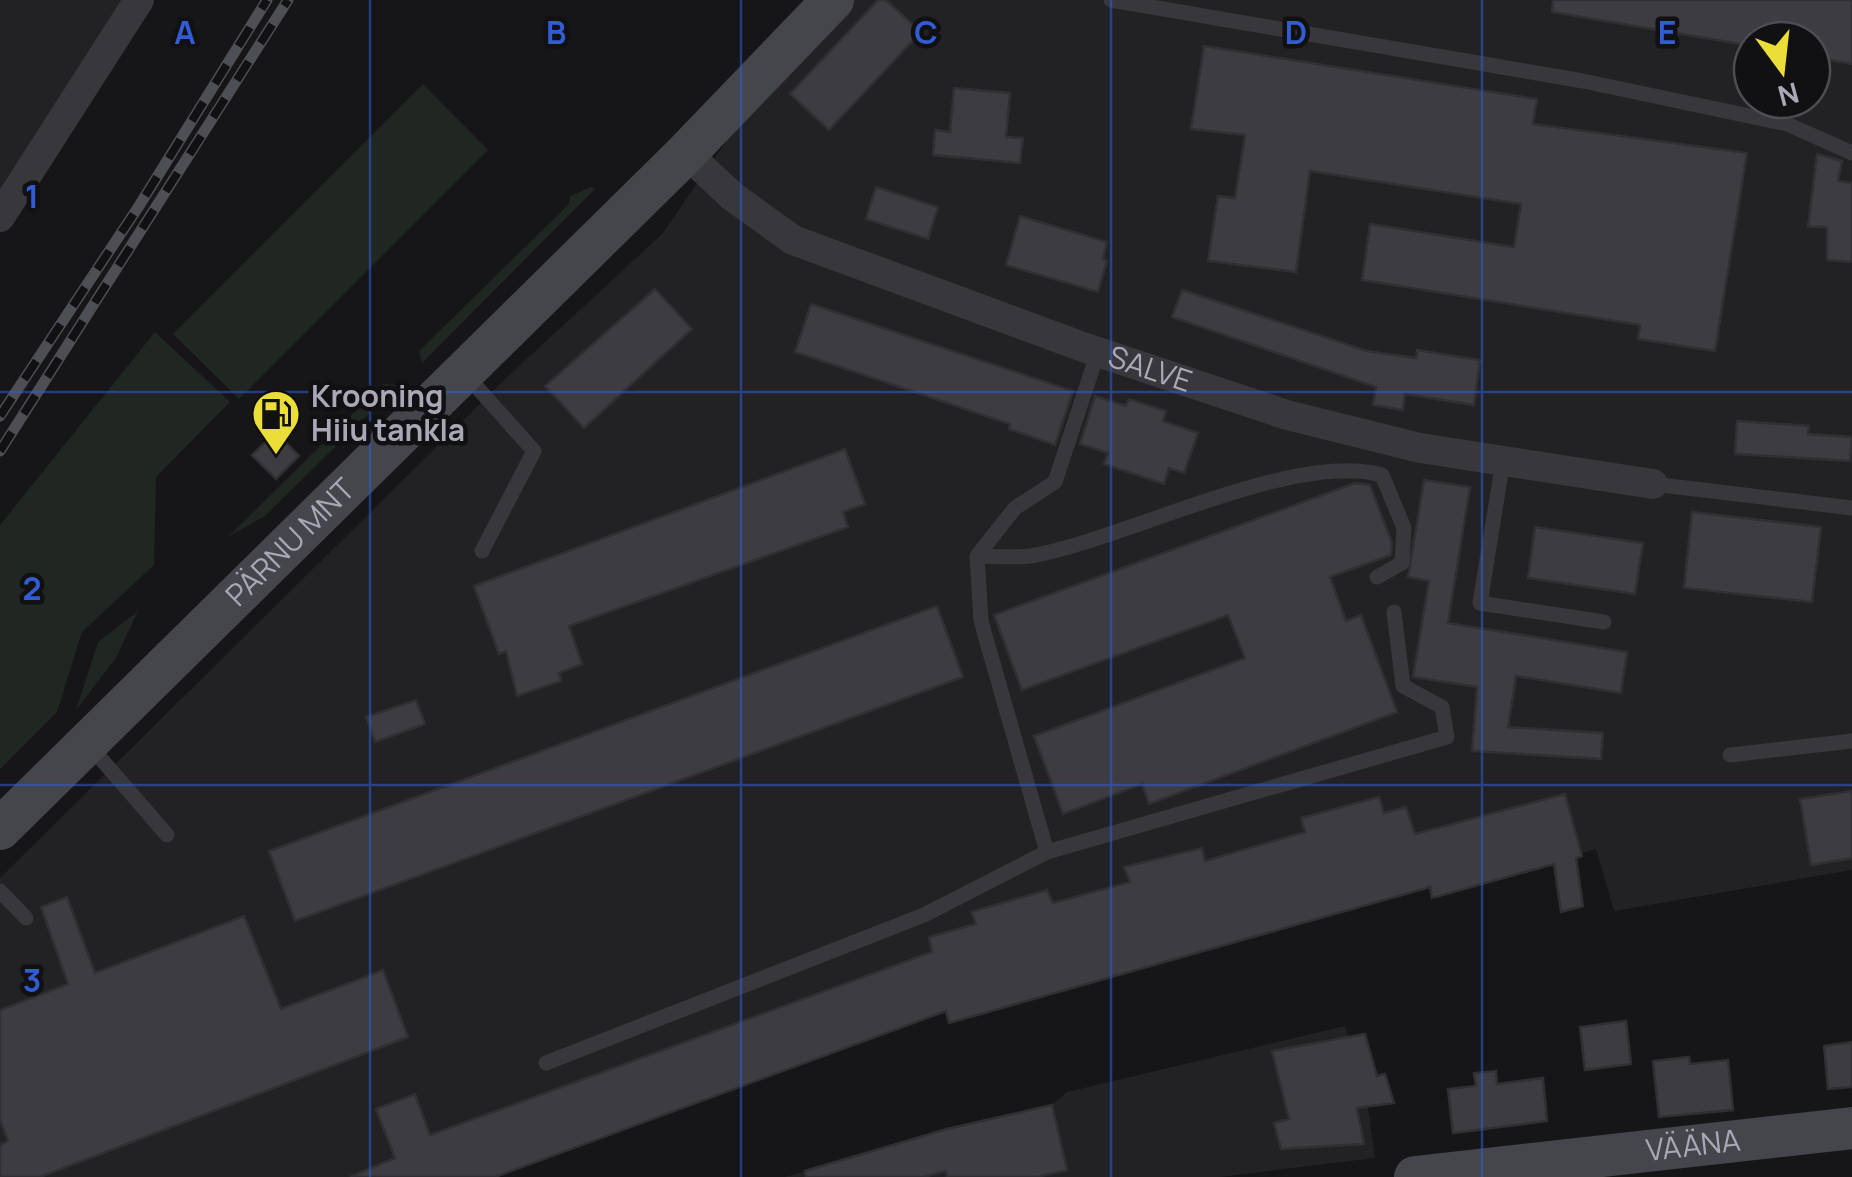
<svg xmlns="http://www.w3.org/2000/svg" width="1852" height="1177" font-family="Manrope,sans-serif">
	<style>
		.built { fill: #222124; fill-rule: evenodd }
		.green { fill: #202722 }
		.building { fill: #3d3c41; stroke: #302f33; stroke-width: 2.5 }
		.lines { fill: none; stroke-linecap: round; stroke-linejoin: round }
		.lane { stroke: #37373c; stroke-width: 15 }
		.street { stroke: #37373c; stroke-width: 30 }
		.secondary { stroke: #45454c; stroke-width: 42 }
		.rail-casing { stroke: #4e4e55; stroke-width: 11 }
		.rail { stroke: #111012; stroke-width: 8; stroke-dasharray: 22; stroke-linecap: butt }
		.grid { fill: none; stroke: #325cd3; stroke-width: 2.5; stroke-opacity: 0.55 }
		.labels { text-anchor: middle; stroke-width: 9; stroke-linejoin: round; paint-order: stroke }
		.street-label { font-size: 30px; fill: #a8a8b7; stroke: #111012 }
		.poi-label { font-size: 30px; font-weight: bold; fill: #a8a8b7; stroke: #111012; text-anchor: start }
		.grid-label { font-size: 32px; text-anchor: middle; font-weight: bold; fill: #325cd3; stroke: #111012; stroke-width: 9; stroke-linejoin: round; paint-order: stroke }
	</style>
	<rect width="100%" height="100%" fill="#161517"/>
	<path class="built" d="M0 0H126L0 202Z
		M833 0H1852V870L1614 911 1596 849 1432 898 1429 887 949 1023 945 1011 495 1177H0V878L504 380 662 234 802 32ZM1752 40H1812V100H1752Z
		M1345 1026 1368 1107 1375 1158 1220 1177H785L947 1129 1052 1105 1067 1092Z"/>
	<path class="green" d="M423 84 488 150 239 399 173 334Z
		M591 187 595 189 422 363 419 351 569 204 570 196Z
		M155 332 230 402 156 477 154 565 82 632 57 712 0 769V525Z
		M383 384 398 385 265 516 228 537Z
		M138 611 116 658 76 710 98 642Z"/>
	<path class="building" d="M878 0H886L921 32 829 130 790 94Z
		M1553 0H1852V64L1812 57V40H1752V46L1552 12Z
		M1204 46 1537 99 1533 124 1747 153 1715 351 1638 339 1640 325 1362 280 1370 224 1514 247 1521 204 1310 171 1296 272 1208 261 1218 196 1235 198 1245 135 1191 129Z
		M954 88 1010 93 1006 137 1023 138 1020 163 933 155 935 130 950 132Z
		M1817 154 1842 161 1838 181 1852 183V262L1827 260V227H1808Z
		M876 187 938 207 928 239 866 219Z
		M1020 216 1107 242 1103 259 1107 261 1098 292 1006 265Z
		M655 289 692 329 584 428 545 386Z
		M1182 290 1367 351 1416 358 1417 350 1480 360 1474 405 1405 394 1403 410 1373 405 1376 387 1172 317Z
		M811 304 1073 391 1055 445 1009 429 1010 424 795 352Z
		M1095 396 1126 406 1129 399 1166 411 1163 421 1198 433 1184 473 1169 468 1164 484 1104 464 1108 453 1080 444Z
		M1737 421 1809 426 1808 434 1852 437 1850 461 1735 454Z
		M276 432 299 456 276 479 252 455Z
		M845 449 865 504 843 512 848 527 569 626 582 664 559 673 561 681 517 696 506 651 499 654 474 586Z
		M1424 480 1470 487 1448 623 1627 652 1621 693 1516 676 1508 727 1603 733 1601 759 1472 751 1477 687 1413 677 1429 581 1408 577Z
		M1355 483 1370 485 1392 543 1391 555 1330 577 1346 621 1361 615 1397 712 1149 804 1142 784 1063 814 1034 736 1245 658 1228 615 1022 690 994 615Z
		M1692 512 1821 527 1812 602 1684 588Z
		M1535 527 1643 543 1635 594 1528 578Z
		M937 606 963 677 295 921 269 851Z
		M416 700 425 724 375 742 366 717Z
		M1852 791V858L1811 865 1800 799Z
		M1565 794 1582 856 1576 858 1583 906 1561 912 1554 864 1432 898 1430 887 949 1023 946 1011 495 1177H350L395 1158 376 1109 415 1094 430 1135 932 952 929 937 976 924 971 912 1047 890 1053 903 1130 882 1124 867 1202 848 1205 861 1305 832 1301 818 1379 797 1384 813 1406 807 1415 834Z
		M67 897 95 973 244 916 281 1009 383 970 408 1037 40 1177H0V1145L8 1141 0 1120V1010L68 984 41 907Z
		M1626 1021 1631 1064 1585 1070 1580 1027Z
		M1365 1034 1377 1076 1385 1074 1394 1103 1357 1108 1364 1144 1281 1149 1274 1123 1289 1119 1272 1051Z
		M1852 1042V1087L1828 1089 1824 1046Z
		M1689 1057 1690 1064 1728 1060 1733 1110 1659 1117 1653 1061Z
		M1496 1071 1497 1084 1543 1078 1547 1121 1453 1133 1448 1089 1476 1086 1474 1073Z
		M1052 1105 1067 1170 1037 1177H947L946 1171 924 1177H806L805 1171 947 1129Z"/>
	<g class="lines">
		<path class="lane" d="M1111 0 1583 81 1787 124 1852 153
			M466 375 534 451 482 551
			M1503 461 1480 603 1604 622
			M1653 484 1852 508
			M977 556C994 556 1014 558 1031 556 1124 540 1295 450 1382 475L1404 528 1402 563 1377 577
			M90 746 167 835
			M1730 755 1852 741
			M1047 852 1447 737 1442 707 1403 686 1394 612
			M0 891 26 918
			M546 1063 924 915 1047 852 981 621 977 556 1015 508 1055 482 1098 352"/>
		<g class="street">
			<path id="s1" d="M686 153 732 196 793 240 1083 347 1287 415 1420 448 1653 484"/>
			<path d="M0 217 139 0"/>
		</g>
		<g class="secondary">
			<path id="s2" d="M0 829 682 157 833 0"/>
			<path id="s3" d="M1415 1177 1852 1128"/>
		</g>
		<g class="rail-casing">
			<path id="rail" d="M0 416 139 206 267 0
				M0 451 288 0"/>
		</g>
		<use href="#rail" class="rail"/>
	</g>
	<path class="grid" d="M370 0V1177M741 0V1177M1111 0V1177M1482 0V1177M0 392H1852M0 785H1852"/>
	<defs>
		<g id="fuel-pin" transform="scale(2.5)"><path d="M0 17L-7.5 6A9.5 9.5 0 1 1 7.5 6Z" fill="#ebde39" stroke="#111012"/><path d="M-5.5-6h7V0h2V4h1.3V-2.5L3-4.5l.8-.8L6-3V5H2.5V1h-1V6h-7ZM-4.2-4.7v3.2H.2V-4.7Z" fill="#111"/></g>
	</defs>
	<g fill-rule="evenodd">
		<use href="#fuel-pin" x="276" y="414"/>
	</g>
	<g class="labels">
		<g class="street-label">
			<text dy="10" stroke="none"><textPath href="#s1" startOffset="518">SALVE</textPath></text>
			<text dy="10" stroke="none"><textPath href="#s2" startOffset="408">PÄRNU MNT</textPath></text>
			<text dy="10" stroke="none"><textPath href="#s3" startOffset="280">VÄÄNA</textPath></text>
		</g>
		<g class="poi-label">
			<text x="311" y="407">Krooning<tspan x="311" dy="34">Hiiu tankla</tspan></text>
		</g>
	</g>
	<g class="grid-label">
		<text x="185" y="44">A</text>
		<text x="556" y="44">B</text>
		<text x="926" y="44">C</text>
		<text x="1296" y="44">D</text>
		<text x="1667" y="44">E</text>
		<text x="32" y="208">1</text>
		<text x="32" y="600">2</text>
		<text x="32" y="992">3</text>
	</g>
	<g transform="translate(1782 70) rotate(165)"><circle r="48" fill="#111012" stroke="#4d4d54" stroke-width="2.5"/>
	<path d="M0-8L18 38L0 25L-18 38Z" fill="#ebde39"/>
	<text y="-15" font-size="28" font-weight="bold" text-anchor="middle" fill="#a8a8b7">N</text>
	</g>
</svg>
